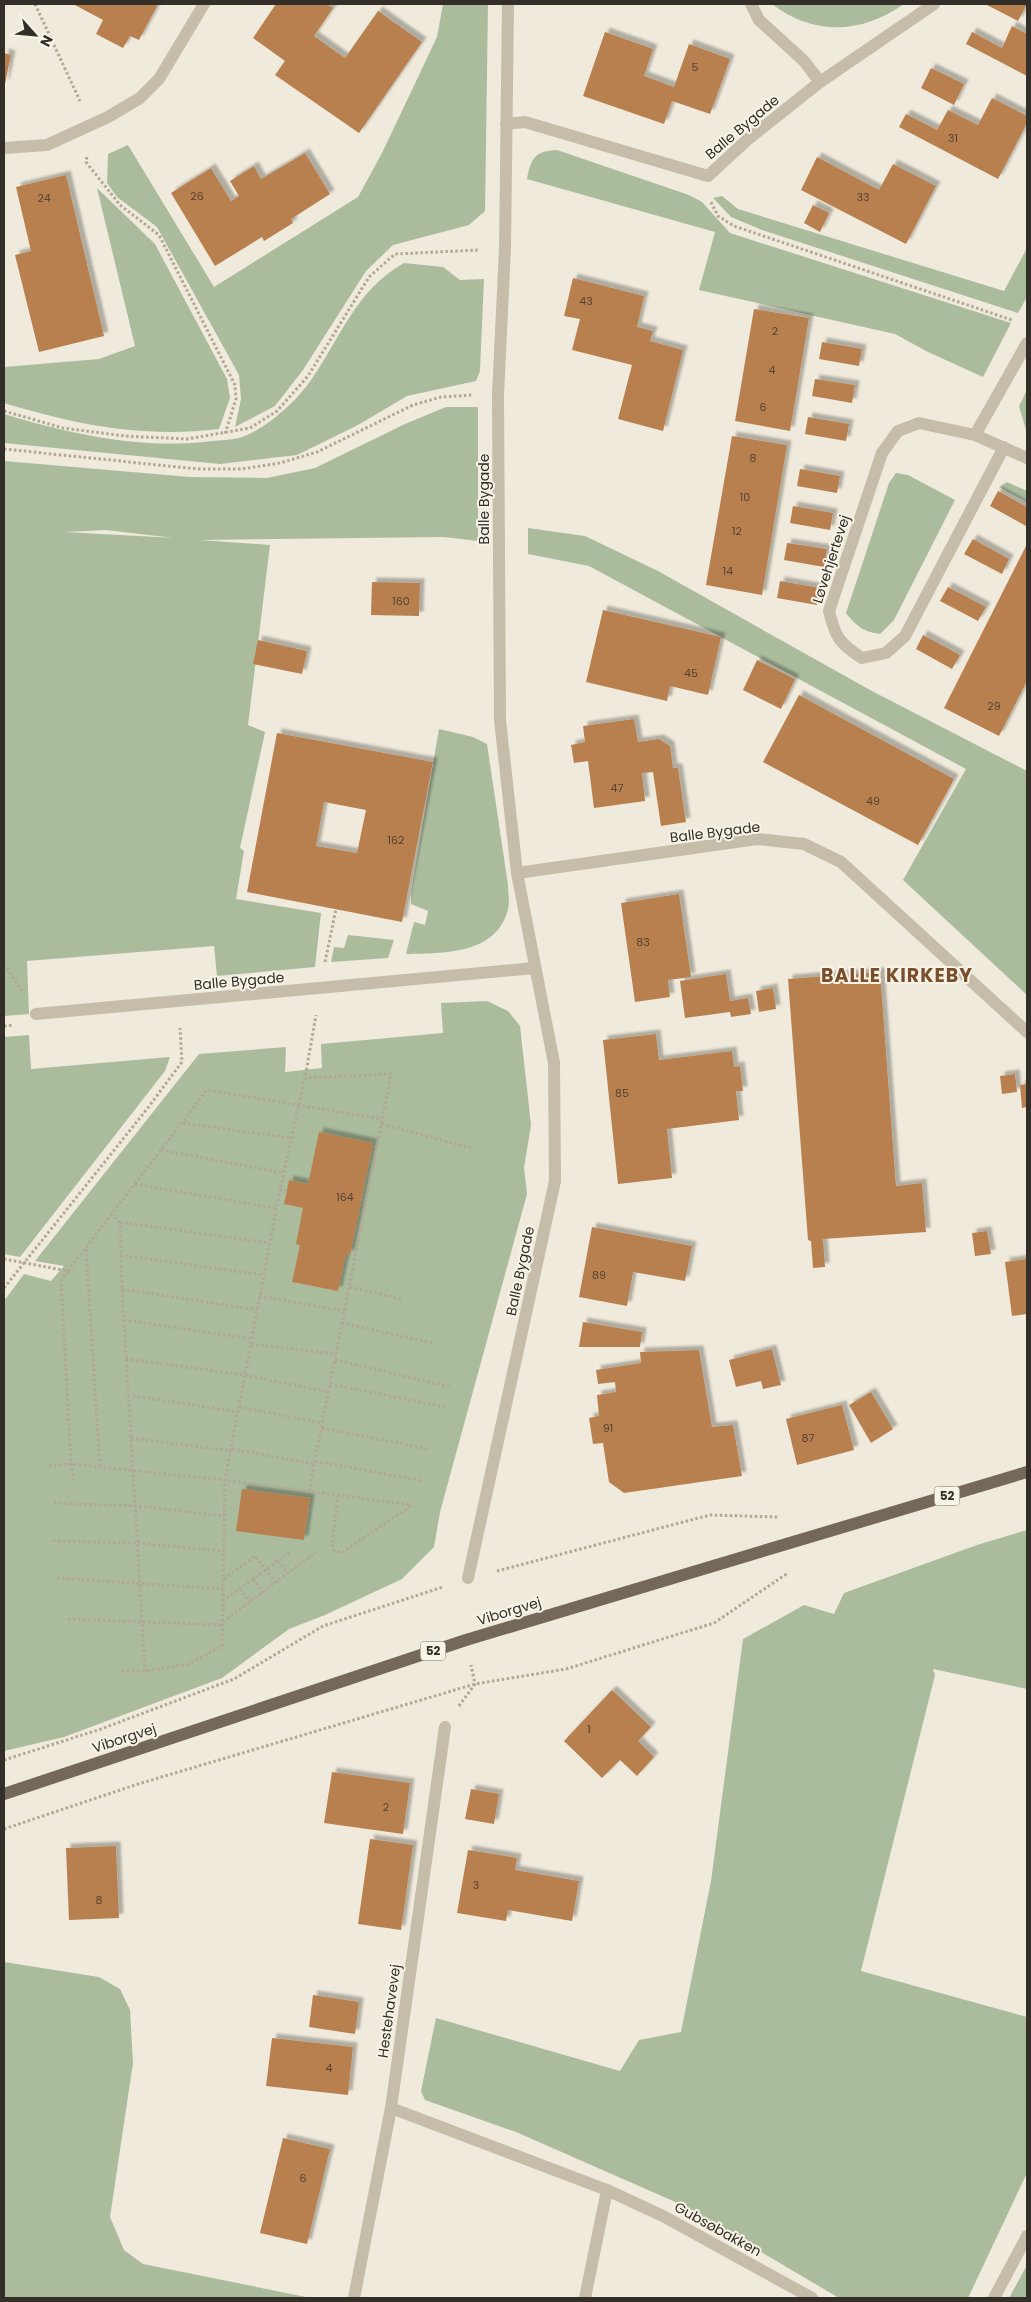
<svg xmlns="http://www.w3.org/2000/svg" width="1031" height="2302" font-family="Poppins,sans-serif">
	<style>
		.green { fill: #abbc9d; fill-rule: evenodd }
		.building { fill: #b9804f; fill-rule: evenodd; filter: url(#shadow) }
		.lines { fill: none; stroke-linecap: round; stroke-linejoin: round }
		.path { stroke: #b1a793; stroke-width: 3; stroke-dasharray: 2.5 2.5; stroke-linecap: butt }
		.service { stroke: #c5bca9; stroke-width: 12 }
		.minor { stroke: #c5bca9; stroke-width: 12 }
		.primary { stroke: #74685a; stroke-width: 12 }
		.labels { text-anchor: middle; stroke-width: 4; stroke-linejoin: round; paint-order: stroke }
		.number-label { font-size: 11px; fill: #544232 }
		.shield { fill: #f7f3e7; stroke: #6e6961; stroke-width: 1 }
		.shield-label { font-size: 12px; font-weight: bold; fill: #332e28 }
		.street-label { font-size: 14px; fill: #332e28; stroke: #f7f3e7 }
		.district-label { font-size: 19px; font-weight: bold; letter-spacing: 1px; fill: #7a4e2a; stroke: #f7f3e7 }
	</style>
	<defs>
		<filter id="shadow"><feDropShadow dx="4.5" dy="-4.5" stdDeviation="1" flood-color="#0004"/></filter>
	</defs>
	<rect width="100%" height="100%" fill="#efeadb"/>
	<path class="green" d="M443 4H488L485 211 469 225 393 245 366 271 303 370 275 406 235 427 241 399 239 375 157 227 117 197 107 183 108 154 128 145 214 287 358 197 382 153 437 37Z
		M772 4H904C862 34 813 36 772 4Z
		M557 150 689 195 702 202 730 233 1011 323 983 377 928 352 895 334 699 290 715 232 527 179C531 158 535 151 557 150Z
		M97 188 155 244 227 379 230 398 219 429C141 438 78 425 4 403V367L99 359 135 346Z
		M722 196 738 209 1004 291 1027 248V297L1018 313 762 230 731 217 713 198Z
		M404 263 443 267 460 280 484 279 480 371 476 381 407 396 358 425 297 455 220 464 4 443V414C71 434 141 450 212 441 221 440 230 440 239 438 264 431 297 401 311 380 342 336 354 292 404 263Z
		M1027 390V434L1019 406Z
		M446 407H478V541L444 537 200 540 270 545 248 725 265 732 240 848 244 851 236 899 321 913 315 967 217 976 214 946 27 961 29 1014 4 1016V461L190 477 267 478 315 468 405 424ZM106 530 174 538H175L65 532Z
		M896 473 908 475 955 500 894 620 880 634C864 632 856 626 846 613L889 483Z
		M1007 482 1027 491V502L999 487Z
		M528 528 585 536 658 571 870 690 1027 771V995L903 880 966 769 589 566 528 554Z
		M439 729 473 737 487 744 508 885C508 892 510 902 508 909 497 955 443 953 406 954L414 922 425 925 428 911 411 904V892Z
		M348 935 394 940 388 958 331 962 334 947 344 948Z
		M487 1001 508 1011 520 1026 531 1125 524 1168 527 1194 440 1512 434 1547 402 1579 325 1615 289 1629 222 1678 64 1737 4 1751V1301L24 1274 51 1281 64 1266 35 1261 199 1054 286 1047 285 1072 322 1068 321 1044 443 1033 441 1003Z
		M29 1035 31 1069 170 1057 165 1071 20 1257 4 1254V1037Z
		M1027 1530V1689L933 1669 935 1675 861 1971 1027 2017V2173L968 2298H839L680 2204 516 2132 425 2100 421 2091 436 2018 620 2071 639 2040 681 2032 711 1881 743 1639 804 1605 834 1614 844 1593 977 1545Z
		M4 1962 99 1977 120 1989 130 2010 133 2063 110 2217 124 2250 143 2264 311 2298H4Z
		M1027 2265V2298H1009Z"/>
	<path class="building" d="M73 4H158L139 40 130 36 123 48 96 34 103 20Z
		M276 4H327L333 8 314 36 345 58 378 11 422 42 359 133 275 75 285 61 253 38Z
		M985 4H1027L1018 21Z
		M1012 26 1027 34V76L966 44 972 32 1002 48Z
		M605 32 653 49 644 76 674 87 689 44 730 59 710 114 672 101 664 124 583 96Z
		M4 53 11 55 5 84H4Z
		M931 68 964 84 954 105 921 88Z
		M992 98 1027 116V123L998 179 899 127 906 114 937 130 948 110 978 125Z
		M305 153 330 194 291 219 293 223 264 241 262 237 215 266 171 193 211 168 231 201 239 196 230 181 254 166 261 179Z
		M817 157 879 190 893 164 936 186 906 244 801 190Z
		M66 175 104 336 39 352 15 255 31 251 16 187Z
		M813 205 829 213 820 232 804 223Z
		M573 278 644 296 637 327 653 331 650 341 683 350 663 431 618 419 632 365 572 350 580 319 564 316Z
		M754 309 809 318 790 431 735 421Z
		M822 342 862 349 859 366 819 359Z
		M815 379 855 385 852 403 812 396Z
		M808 417 849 424 846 441 805 434Z
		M732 436 787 445 762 595 706 585Z
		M800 469 840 476 837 493 797 486Z
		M998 491 1027 507 1026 526 990 506Z
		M793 506 833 513 830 530 790 523Z
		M973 539 1009 559 1002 574 964 554Z
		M787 543 827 549 824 567 784 560Z
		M1027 544V681L999 736 944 708Z
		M780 581 820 588 817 605 777 598Z
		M372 582 420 583 419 616 371 615Z
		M948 587 986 607 978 621 940 601Z
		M603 610 721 637 708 695 670 686 667 701 586 682Z
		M923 635 960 655 952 669 916 649Z
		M258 640 307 651 302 674 253 664Z
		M757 660 795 679 781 709 743 690Z
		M799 695 954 779 918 845 763 762Z
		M634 719 638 742 659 739 670 746 673 768H678L686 822 661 826 653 772 642 773 645 801 594 808 588 761 574 763 571 745 585 742 583 726Z
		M277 733 433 762 402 922 247 892ZM324 802 366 810 357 853 316 846Z
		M679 894 691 977 668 980 670 997 635 1002 621 903Z
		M880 972 896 1186 922 1183 926 1232 823 1239 825 1267 813 1268 811 1241 808 1240 788 979Z
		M726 974 730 1001 748 998 751 1014 731 1017 730 1012 685 1018 680 981Z
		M773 988 776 1009 759 1012 756 991Z
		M656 1034 659 1060 732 1051 734 1067 740 1066 743 1091H736L739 1120 667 1129 672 1178 618 1184 603 1040Z
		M1015 1074 1017 1092 1002 1094 1000 1076Z
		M1027 1084V1107L1022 1108 1020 1085Z
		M319 1132 373 1143 350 1255 346 1254 338 1291 292 1282 300 1245 296 1244 303 1208 284 1204 289 1180 308 1184Z
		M592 1227 692 1246 685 1281 633 1272 627 1306 579 1297Z
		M987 1231 991 1254 975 1256 972 1233Z
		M1027 1259V1314L1012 1316 1005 1262Z
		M583 1322 642 1332 640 1347H579Z
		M772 1349 781 1385 763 1389 761 1381 736 1387 729 1360Z
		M699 1350 712 1427 733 1425 742 1476 624 1493 609 1482 603 1443 593 1444 589 1418 599 1416 597 1395 616 1392 615 1382 598 1384 596 1370 641 1363 640 1352Z
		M871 1392 893 1429 871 1443 849 1405Z
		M842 1405 854 1450 797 1465 786 1419Z
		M242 1489 310 1498 304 1540 236 1531Z
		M612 1690 651 1727 638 1741 654 1757 637 1776 620 1760 602 1778 564 1741Z
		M332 1772 410 1783 403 1834 324 1823Z
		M471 1789 499 1794 494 1824 465 1819Z
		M370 1839 413 1845 401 1930 358 1924Z
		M116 1846 119 1918 69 1920 66 1848Z
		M468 1850 517 1858 515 1870 579 1881 572 1921 508 1910 506 1921 457 1913Z
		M313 1995 359 2002 355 2034 309 2027Z
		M272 2038 353 2047 348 2095 266 2086Z
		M283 2138 330 2149 307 2244 260 2233Z"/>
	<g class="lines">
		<path class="path" d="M35 4 80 101
			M87 157 86 162 120 205 159 235 235 385 236 399 225 434
			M711 202 718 216 734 226 1012 320
			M4 411 63 428 125 436 187 439 250 428 277 411 308 376 369 277 395 254 479 250
			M4 449 197 469H242L280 463 317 452 413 405 441 397 473 395
			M325 962 336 909
			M4 964 23 992
			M4 1026 13 1025
			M304 1078 391 1074 309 1491
			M183 1123 291 1138
			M382 1124 471 1148
			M161 1150 283 1173
			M135 1184 275 1208
			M287 1192 280 1190 306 1072 316 1015
			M111 1214 120 1222 122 1289 145 1671
			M120 1222 269 1243
			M86 1249 100 1468
			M120 1255 263 1275
			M4 1259 68 1271 207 1090 382 1119
			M68 1271 61 1280 71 1464 74 1480
			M350 1287 401 1299
			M4 1288 147 1109 182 1062 180 1028
			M122 1289 257 1310
			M259 1296 345 1311
			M124 1320 252 1339
			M342 1323 432 1343
			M251 1344 336 1354
			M126 1359 245 1375 329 1392
			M335 1360 451 1387
			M330 1384 445 1407
			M128 1395 238 1412
			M239 1407 322 1423
			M322 1428 428 1449
			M131 1438 231 1451
			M232 1449 315 1464
			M315 1461 423 1481
			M49 1466 71 1464 225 1480 412 1505
			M338 1495 332 1544 335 1552H343L412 1505
			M54 1503 135 1506 225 1516
			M53 1541 137 1543 224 1551
			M278 1561 288 1573
			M497 1571 710 1515 778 1517
			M57 1578 223 1589
			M224 1579 255 1556 276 1583
			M253 1579 263 1592
			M240 1589 250 1602
			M223 1601 291 1551
			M68 1619 223 1625
			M223 1622 316 1552
			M122 1671H145L189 1664 222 1646 225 1480 280 1190
			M459 1706 475 1684 471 1665
			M4 1760 101 1729 234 1679 323 1626 443 1587
			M4 1829 138 1784 475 1684 566 1669 714 1623 788 1573"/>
		<path class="service" d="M36 1014 535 968
			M994 2298 1027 2236"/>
		<path class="minor" d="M751 4 759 20 804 61 820 82
			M506 124 525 122 708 176 747 140 820 82 934 4
			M4 148 47 145 108 117 140 98 159 79 204 4
			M1027 343 975 435 1027 458
			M975 435 919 423 898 431 882 453 829 611C835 637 840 644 862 658L886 653 905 636 1004 447
			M517 873 757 839 804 844 841 862 1027 1032
			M468 1578 555 1181 554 1063 517 873 500 720 498 394 505 249 508 4
			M391 2108 607 2190 663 2216 812 2298
			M354 2298 391 2108 445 1727
			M585 2298 607 2190"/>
		<path class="primary" d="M4 1794 466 1640 1027 1472"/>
	</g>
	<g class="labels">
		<g class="number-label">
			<text x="695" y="71">5</text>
			<text x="953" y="142">31</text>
			<text x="197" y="200">26</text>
			<text x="863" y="201">33</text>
			<text x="44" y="202">24</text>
			<text x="586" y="305">43</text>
			<text x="775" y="335">2</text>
			<text x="772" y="374">4</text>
			<text x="763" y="411">6</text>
			<text x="753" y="462">8</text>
			<text x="745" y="501">10</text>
			<text x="737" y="535">12</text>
			<text x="728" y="575">14</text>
			<text x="401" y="605">160</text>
			<text x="691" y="677">45</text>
			<text x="994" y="710">29</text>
			<text x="617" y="792">47</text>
			<text x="873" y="805">49</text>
			<text x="396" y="844">162</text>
			<text x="643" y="946">83</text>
			<text x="622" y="1097">85</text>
			<text x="345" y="1201">164</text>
			<text x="599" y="1279">89</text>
			<text x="608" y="1432">91</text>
			<text x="808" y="1442">87</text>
			<text x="589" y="1733">1</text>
			<text x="386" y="1811">2</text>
			<text x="476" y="1889">3</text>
			<text x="99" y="1904">8</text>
			<text x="329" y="2072">4</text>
			<text x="303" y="2182">6</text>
		</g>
		<g class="shield">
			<rect x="934.5" y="1486.5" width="25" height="19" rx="4"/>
			<rect x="420.5" y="1641.5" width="25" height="19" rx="4"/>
		</g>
		<g class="shield-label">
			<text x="947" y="1500">52</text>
			<text x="433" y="1655">52</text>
		</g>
		<g class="street-label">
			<text transform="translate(742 127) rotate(-40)" y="5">Balle Bygade</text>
			<text transform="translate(484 499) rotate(-90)" y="5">Balle Bygade</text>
			<text transform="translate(831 559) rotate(-72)" y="5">Løvehjertevej</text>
			<text transform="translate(715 832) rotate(-7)" y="5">Balle Bygade</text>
			<text transform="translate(239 981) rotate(-5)" y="5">Balle Bygade</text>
			<text transform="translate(520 1271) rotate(-78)" y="5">Balle Bygade</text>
			<text transform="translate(509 1611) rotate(-17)" y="5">Viborgvej</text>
			<text transform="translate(124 1738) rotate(-18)" y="5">Viborgvej</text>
			<text transform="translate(389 2011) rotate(-82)" y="5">Hestehavevej</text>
			<text transform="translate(718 2229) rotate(29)" y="5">Gubsøbakken</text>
		</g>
		<g class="district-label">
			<text x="897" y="982">BALLE KIRKEBY</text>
		</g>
	</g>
	<rect width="1031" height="2302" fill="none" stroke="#332e28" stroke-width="10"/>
	<g transform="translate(35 35) rotate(117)" stroke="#f7f3e7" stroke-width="4" paint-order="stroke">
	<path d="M0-4L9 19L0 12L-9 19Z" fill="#332e28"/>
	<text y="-8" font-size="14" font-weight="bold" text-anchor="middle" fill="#332e28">N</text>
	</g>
</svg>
